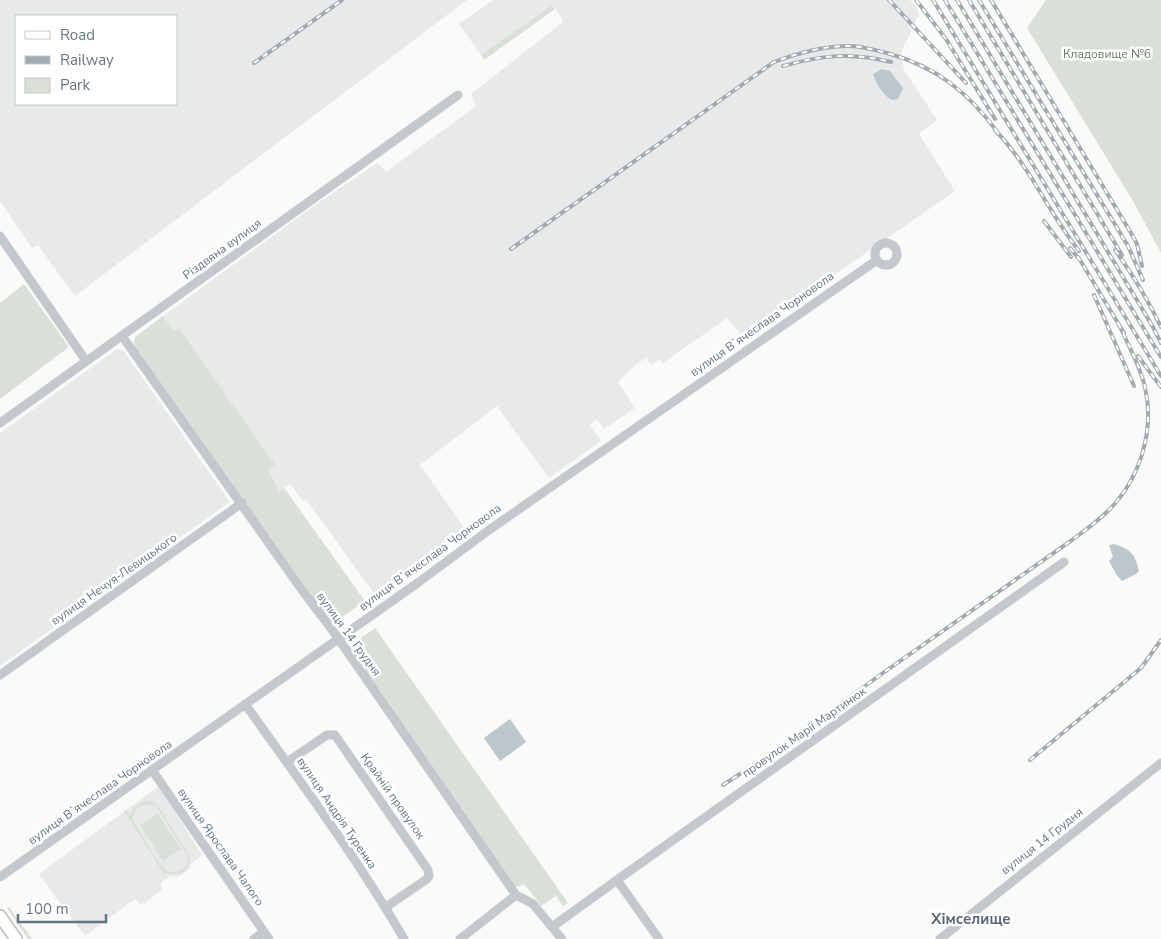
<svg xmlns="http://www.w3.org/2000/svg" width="1161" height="939" font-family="'Nunito Sans',sans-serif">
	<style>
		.built { fill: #e8e9e9; fill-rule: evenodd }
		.green { fill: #dadfd7; fill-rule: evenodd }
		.water { fill: #bbc7cb }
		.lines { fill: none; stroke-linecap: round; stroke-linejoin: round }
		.major-casing { stroke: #b5babe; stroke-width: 14 }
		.minor { stroke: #c3c8cc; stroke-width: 9 }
		.major { stroke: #fff; stroke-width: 11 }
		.rail-casing { stroke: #a2aab0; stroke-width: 4 }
		.rail { stroke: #fff; stroke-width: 2; stroke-dasharray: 5.5; stroke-linecap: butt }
		.labels { text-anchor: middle; stroke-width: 5; stroke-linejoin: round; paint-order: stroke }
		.park-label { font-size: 12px; fill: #687a64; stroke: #fff }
		.street-label { font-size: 12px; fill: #657683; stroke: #fff }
		.quarter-label { font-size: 15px; font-weight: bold; fill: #57646e; stroke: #fff }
	</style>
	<rect width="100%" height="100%" fill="#fafaf8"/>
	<path class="built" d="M0 0H467L75 296 38 245 32 248 0 201ZM16 16H176V104H16Z
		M493 0H910L917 8 919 15 901 52 904 70 937 120 919 134 955 191 744 338 727 318 663 363 660 359 651 365 646 358 635 365 618 382 635 408 604 429 597 419 590 424 601 441 549 478 497 406 420 465 467 532 375 595 306 499 303 501 290 484 279 491 268 469 274 465 179 328 174 331 163 316 322 200 376 164 378 163 386 172 476 106 471 94 563 22 560 15 552 5 481 55 459 24Z
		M117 349 123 350 230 502 0 666V433Z
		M159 786 202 855 191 864 188 870 178 877 171 876 161 883 162 889 145 903 140 904 135 899 85 936 39 874Z"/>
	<path class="green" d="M1046 0H1161V253L1133 201 1027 28Z
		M552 5 555 9 484 60 481 55Z
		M24 284 69 347 0 399V303Z
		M163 316 174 331 179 328 275 465 268 469 279 491 284 488 365 601 332 624 133 347 135 337Z
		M375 628 568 903 563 906 556 896 541 906 524 884 517 887 514 886 385 701 383 695 348 647Z
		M150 801 157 804 189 855C193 870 180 877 167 873L165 875 124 811 126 810 130 816C134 806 140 801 150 801ZM147 804 156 806 187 855C192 870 172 878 163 867 151 853 143 836 133 820 132 812 138 806 147 804Z
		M158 814 181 849 163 861 140 825Z
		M9 907 32 939H28L7 908Z"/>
	<path class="water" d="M882 69 890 71 903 88 898 99 891 100C882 93 877 85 873 74Z
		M1114 544C1130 549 1135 553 1139 571L1136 574 1122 581 1116 574 1109 561 1113 557 1109 545Z
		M510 719 526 742 500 761 484 738Z"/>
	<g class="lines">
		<g class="major-casing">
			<path id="major" d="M0 916 16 939"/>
		</g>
		<path class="minor" d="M0 236 86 361
			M875 254a11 11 0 1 1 22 0a11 11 0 1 1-22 0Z
			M122 336 302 590 333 631 516 895 533 904 562 939
			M0 423 458 95
			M0 675 242 503
			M245 704C300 781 357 858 404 939
			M287 762 327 735H335L428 870 429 876 427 879 386 907
			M152 770 269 939
			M0 877 419 582 489 530 877 260
			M552 927 617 880
			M254 939 264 932
			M460 939 516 895
			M659 939 617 880 1064 562
			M940 939 1161 763"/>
		<use href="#major" class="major"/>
		<g class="rail-casing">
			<path id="rail" d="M889 0 966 83
				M916 0 946 39 995 119
				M933 0 1161 376
				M945 0 1161 357
				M957 0 1153 327 1161 343
				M969 0 1122 255
				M979 0 1128 246 1143 280
				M991 0 1131 233 1137 244 1142 266
				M254 63 342 0
				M783 66C823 55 851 52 891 62
				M995 130C1029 165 1049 213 1079 251
				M1044 221 1071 257
				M1070 248 1080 260 1124 333
				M511 249 774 62C798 53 823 46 849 46 861 46 875 50 887 53 937 67 968 92 999 134
				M1115 250C1133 275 1148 300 1161 327
				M1094 295 1134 386
				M1138 356 1161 387
				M1030 760 1141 668 1161 640
				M723 785 772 753 883 673 1072 540C1084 531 1097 522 1108 511 1140 479 1155 431 1145 387 1140 366 1129 346 1120 327"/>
		</g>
		<use href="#rail" class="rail"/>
	</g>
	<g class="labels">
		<g class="park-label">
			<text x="1107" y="58">Кладовище №6</text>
		</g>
		<g class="street-label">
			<text transform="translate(222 249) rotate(-36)" y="4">Різдвяна вулиця</text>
			<text transform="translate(762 324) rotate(-35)" y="4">вулиця Вʼячеслава Чорновола</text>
			<text transform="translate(430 557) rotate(-36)" y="4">вулиця Вʼячеслава Чорновола</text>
			<text transform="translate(114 579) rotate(-35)" y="4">вулиця Нечуя-Левицького</text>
			<text transform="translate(349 634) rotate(54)" y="4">вулиця 14 Грудня</text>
			<text transform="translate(804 732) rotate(-35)" y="4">провулок Марії Мартинюк</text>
			<text transform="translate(100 792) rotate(-35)" y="4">вулиця Вʼячеслава Чорновола</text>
			<text transform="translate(393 796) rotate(55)" y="4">Крайній провулок</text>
			<text transform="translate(337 813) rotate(56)" y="4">вулиця Андрія Туренка</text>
			<text transform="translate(1042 841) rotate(-38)" y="4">вулиця 14 Грудня</text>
			<text transform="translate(221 847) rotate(55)" y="4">вулиця Ярослава Чалого</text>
		</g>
		<g class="quarter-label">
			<text x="971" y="924">Хімселище</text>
		</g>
	</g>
	<rect x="15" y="15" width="162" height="90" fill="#ffffff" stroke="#c1c8cd"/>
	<rect x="25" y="31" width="25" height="8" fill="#ffffff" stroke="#c1c8cd"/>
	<text x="60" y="40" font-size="15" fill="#657683">Road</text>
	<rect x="25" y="56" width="25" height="8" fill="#a2aab0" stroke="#c1c8cd"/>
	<text x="60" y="65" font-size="15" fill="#657683">Railway</text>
	<rect x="25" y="78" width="25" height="15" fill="#dadfd7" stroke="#c1c8cd"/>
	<text x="60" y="90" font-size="15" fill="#657683">Park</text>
	<path d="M18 914v8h88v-8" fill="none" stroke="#657683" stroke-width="2.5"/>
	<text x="25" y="914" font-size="15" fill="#657683" stroke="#ffffff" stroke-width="4" paint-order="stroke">100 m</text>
</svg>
